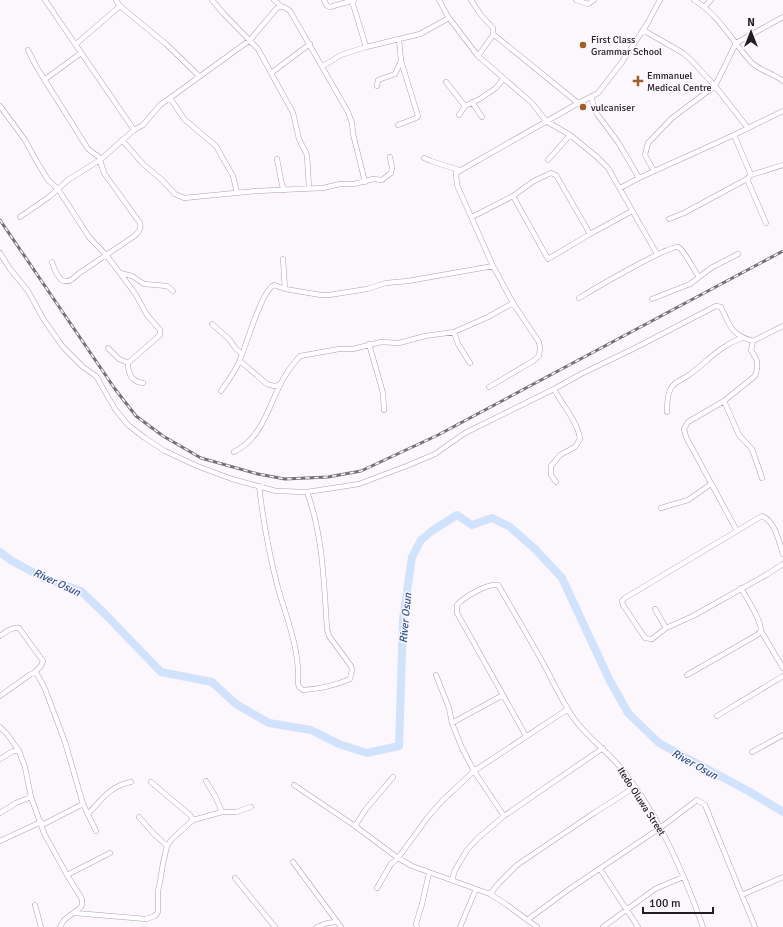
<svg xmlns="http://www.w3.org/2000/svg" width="783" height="927" font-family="Signika,sans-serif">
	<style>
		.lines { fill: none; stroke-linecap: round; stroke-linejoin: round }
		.river { stroke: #d0e2fc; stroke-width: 8 }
		.street-casing { stroke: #b49cb3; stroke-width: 5.5 }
		.street { stroke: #fff; stroke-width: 4.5 }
		.rail-casing { stroke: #766f76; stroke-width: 3 }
		.rail { stroke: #fcf7fc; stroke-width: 1.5; stroke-dasharray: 4.5; stroke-linecap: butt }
		.poi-dot { fill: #9f5e2a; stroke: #fcf7fc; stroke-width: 1.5 }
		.labels { text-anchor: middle; stroke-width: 3; stroke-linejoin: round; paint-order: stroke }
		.poi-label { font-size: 10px; fill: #241b24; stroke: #fcf7fc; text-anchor: start }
		.street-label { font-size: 10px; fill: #241b24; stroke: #fcf7fc }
		.water-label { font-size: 11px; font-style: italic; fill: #2f5489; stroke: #fcf7fc }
	</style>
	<rect width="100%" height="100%" fill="#fcf7fc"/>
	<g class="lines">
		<path class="river" d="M0 552 12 561 44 578 81 591 106 615 161 672 212 682 236 704 269 723 311 730 339 744 367 753 399 746 403 619 412 557 421 540 433 530 457 515 472 525 492 518 510 527 535 549 562 578 609 679 628 713 659 743 750 792 783 812"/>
		<g class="street-casing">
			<path id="street" d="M45 0 134 130
				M116 0 120 6 166 44 199 76
				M212 0 223 13 258 49 293 113 299 139 307 155 309 188
				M274 0 281 6
				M324 0 327 6 330 7 354 0
				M439 0 449 18 478 56 532 103 546 121 570 135 597 157 608 168 657 254
				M471 0 481 15 493 28V35L478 56
				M576 0 588 4 594 0
				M694 0C719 15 732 41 751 62 760 71 773 73 783 81
				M352 1 366 47
				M704 7 711 0
				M643 30 683 53 691 60 715 86 748 128
				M493 34 578 103
				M76 44 120 6
				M28 50 36 66 83 141 88 149 99 157 104 173 140 223C142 229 138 233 133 237L78 274C63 290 57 277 52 262
				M323 66 341 55 366 47 420 34 449 18
				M271 73 310 44
				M44 80 81 53
				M446 82 465 106
				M377 86 378 80 395 74 401 61
				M592 97 593 105 597 114 618 142 639 178
				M170 98 184 119 216 146 233 176 237 193
				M472 102 482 117
				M0 106 25 140 37 162 48 180 58 189 89 237 106 255 120 273 136 295 147 315 160 330V335L128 363C128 374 132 382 143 383
				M459 115 465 106 478 100 496 88 503 79
				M398 125 416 118 418 116 401 61 399 39
				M734 135 751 175
				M122 140 144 165 162 180 175 194 184 198 256 191 323 188 340 184H354L373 179 382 180 391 173 392 168 390 157
				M424 158 431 161 459 170
				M277 159 282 185 285 190
				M548 160 570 135
				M654 171 645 155 648 143 672 118 715 86 736 43 783 17
				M747 179 766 223
				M620 188 639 178 734 135 783 111
				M513 196 548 259 590 234
				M20 217 49 197 68 180 100 160 134 130 143 125 160 105 170 98 250 40 277 8C283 5 286 8 290 11L348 112 352 123 353 134 365 182
				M472 217 513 196 534 181 551 173 556 175 590 234 632 211
				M669 219 684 213 747 179 751 175 783 165
				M0 253 10 269 28 291 44 320 63 347 83 367 96 376 115 409 128 425 145 438 165 451 197 466 232 479 276 491 307 492 359 484 409 465 435 454 465 433 554 389 581 374 635 348 716 306 721 307C730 326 731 335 753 341L783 326
				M283 259 285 289
				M120 273 132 276 144 284 167 286 173 291
				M579 298C592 290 669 245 678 247 683 248 695 272 699 277
				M652 299 690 284 711 268 738 254
				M212 324 229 339 236 349 242 354
				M454 332 458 344 470 363
				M369 344 383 393 384 410
				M108 348 119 359 128 363
				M240 361 267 384 274 386 280 385
				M489 387 533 361 539 356 540 348 539 342 513 303 493 266 457 185 456 173 575 105 598 93 622 62 647 24 660 0
				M554 389C562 405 578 422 580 439L575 447 560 455 551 466V475L556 482
				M221 391C227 382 235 372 239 362 246 347 261 291 274 285L285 289 321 295H329L367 289 386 283 408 281 493 266
				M724 401 739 435 752 449 762 478
				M667 412C667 405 667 397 670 390 673 382 682 380 689 375 707 362 719 346 742 338
				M234 452C260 439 267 412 279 387 284 376 292 365 300 356L339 349H353L381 342 399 343 425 336 454 332 488 317 513 303
				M259 486C263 520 269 554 278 588 287 619 300 650 298 683L299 687 303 690C319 689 334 686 350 679L352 670 351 666 329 636 327 629C324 584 323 535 307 492
				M661 508 688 500 711 484
				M737 531 686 437 684 429 688 422 724 401 755 376 757 369V361L751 350 753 341
				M655 609 666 628 693 616 766 575 783 564
				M666 628 652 639 645 638 623 605 622 601 625 598 762 516C775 521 779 542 783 554
				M761 631 783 668
				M0 636C6 632 11 627 19 628L43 661 41 666 34 673
				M436 675 449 708 452 723 462 748 474 771 504 816
				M687 675 757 635 761 631C761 619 747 599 741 588
				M0 696 31 674 34 673 37 674 45 689 65 742 83 804 96 831
				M717 716 783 676
				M452 723 503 695
				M0 727 7 734 19 751 25 767 31 797 44 833 67 875 82 899V905L80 908 64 920 60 927
				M526 736 457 613V605C464 597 488 583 498 585 513 610 528 636 542 661 553 681 562 702 575 720 588 738 607 751 621 768 658 813 684 873 703 927
				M752 752 783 735
				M0 759 13 751H19
				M206 781 215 796 222 812
				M151 782 190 815 193 820
				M294 785 355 826 398 858 412 866 490 894 507 905 537 927
				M0 813 16 803 31 797
				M88 814C102 799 110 786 131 782
				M139 817 153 833 167 846
				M42 825 83 804
				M355 826 366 809 393 777
				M0 841 41 822
				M293 862 341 927
				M600 869 638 927
				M67 875 110 853
				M235 878 275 927
				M452 880 455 870 467 850 478 838 504 816 603 748
				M377 888 391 864 398 858 428 817 442 801 474 771 568 709
				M490 894 499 883 517 865 594 813 635 787
				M742 895 783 877
				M35 905 41 927
				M75 913 146 919 155 916 158 912V891L160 882 163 863 167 846 172 839 193 820 222 812H236L251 807
				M527 920 568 890 660 828 697 800 705 805 755 927
				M317 927 327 923 336 922
				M417 927 416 924 422 904 429 873
				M460 927 476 889
				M603 927 655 889 683 877"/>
		</g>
		<use href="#street" class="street"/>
		<g class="rail-casing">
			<path id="rail" d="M0 220 115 389 136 416 163 436 201 458 258 474 285 479 328 477 361 471 438 435 783 251"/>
		</g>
		<use href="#rail" class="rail"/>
	</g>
	<g class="poi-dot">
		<circle cx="583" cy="45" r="4"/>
		<path d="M636 75h4v4h4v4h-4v4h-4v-4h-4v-4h4z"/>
		<circle cx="583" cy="107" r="4"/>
	</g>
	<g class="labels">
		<g class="poi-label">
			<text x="591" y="43">First Class<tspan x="591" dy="12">Grammar School</tspan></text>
			<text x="647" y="79">Emmanuel<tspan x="647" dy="12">Medical Centre</tspan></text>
			<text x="591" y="111">vulcaniser</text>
		</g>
		<g class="street-label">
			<text transform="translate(642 801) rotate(57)" y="4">Itedo Oluwa Street</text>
		</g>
		<g class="water-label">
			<text transform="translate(57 582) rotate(25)" y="4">River Osun</text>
			<text transform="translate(405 618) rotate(-85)" y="4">River Osun</text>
			<text transform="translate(695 764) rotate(29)" y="4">River Osun</text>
		</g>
	</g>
	<g transform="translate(751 32)" stroke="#fcf7fc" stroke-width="3" paint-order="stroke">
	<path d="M0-3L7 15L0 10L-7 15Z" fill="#241b24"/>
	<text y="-6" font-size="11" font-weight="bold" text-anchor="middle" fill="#241b24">N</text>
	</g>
	<path d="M643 907v6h70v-6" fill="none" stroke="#241b24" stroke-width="2"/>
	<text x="649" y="907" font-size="12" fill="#241b24" stroke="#fcf7fc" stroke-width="3" paint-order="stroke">100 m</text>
</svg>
